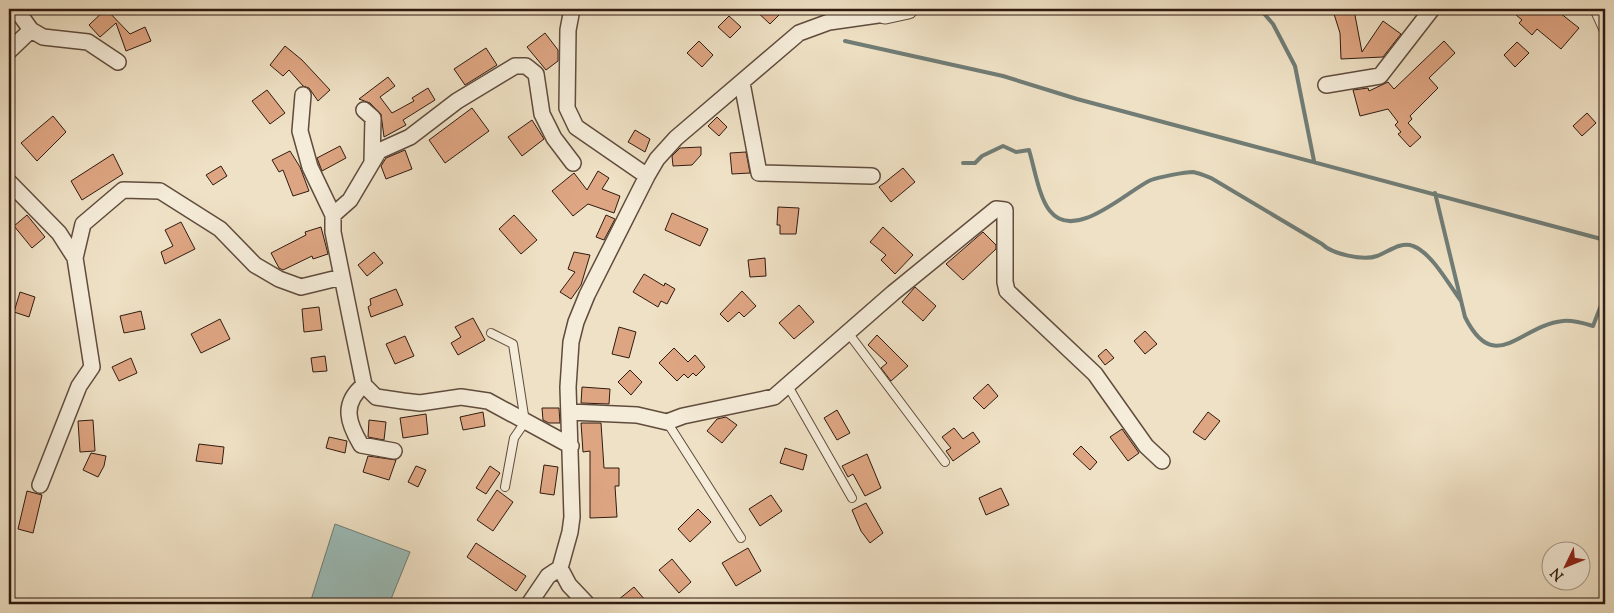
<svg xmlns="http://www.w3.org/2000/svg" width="1614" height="613" font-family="'Sorts Mill Goudy',serif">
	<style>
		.water { fill: #9abcb8; stroke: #707c75 }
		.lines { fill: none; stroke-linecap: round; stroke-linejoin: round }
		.stream { stroke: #707c75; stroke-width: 4 }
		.building { fill: #dea582; stroke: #301b10 }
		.service-casing { stroke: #604c3d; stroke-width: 10 }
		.minor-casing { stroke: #604c3d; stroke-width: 18 }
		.tertiary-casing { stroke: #604c3d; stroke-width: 21 }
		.service { stroke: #f5ecd9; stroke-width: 8 }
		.minor { stroke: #f5ecd9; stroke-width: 15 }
		.tertiary { stroke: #f5ecd9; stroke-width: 19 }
	</style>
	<rect width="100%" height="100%" fill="#efe1c5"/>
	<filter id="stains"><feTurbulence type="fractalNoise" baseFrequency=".004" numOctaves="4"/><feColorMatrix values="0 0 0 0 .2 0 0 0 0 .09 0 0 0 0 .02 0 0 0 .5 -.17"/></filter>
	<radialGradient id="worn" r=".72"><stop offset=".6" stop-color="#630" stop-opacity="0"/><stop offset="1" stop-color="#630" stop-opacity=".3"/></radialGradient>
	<path class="water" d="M335 524 410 552 389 604H322L311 600Z"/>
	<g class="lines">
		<path class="stream" d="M1260 9 1273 24 1295 66 1314 161
			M845 41 1003 76 1077 99 1605 240
			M963 163H975L982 156 1003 146 1016 152 1029 150C1034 166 1039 198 1050 211 1075 243 1128 190 1151 180 1159 177 1185 172 1193 172 1199 173 1206 176 1211 178L1322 244C1332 254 1363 261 1377 256 1388 252 1401 241 1413 246 1432 253 1449 285 1461 301
			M1435 193 1465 317C1495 377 1520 325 1563 321 1573 320 1583 323 1593 326L1605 295"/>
	</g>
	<path class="building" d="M106 9 130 34 145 27 151 41 126 51 116 23 100 37 89 25Z
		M754 9H774L780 14 770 24Z
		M1509 9H1555L1579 28 1561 49 1537 29 1532 35 1519 23 1522 20Z
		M1354 10 1362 52 1383 21 1401 34 1383 57 1341 59 1340 33 1334 14Z
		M729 16 741 27 730 38 718 27Z
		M545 33 558 50V61L546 70 527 47Z
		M699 41 713 55 702 67 687 53Z
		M1444 41 1455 53 1429 78 1438 88 1410 116 1412 119 1408 123 1421 137 1410 147 1398 134 1401 132 1395 125 1398 122 1388 109 1360 116 1353 90 1368 88 1369 91 1388 82 1394 89Z
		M1517 42 1529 53 1515 67 1504 55Z
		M285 46 302 60 330 90 318 101 309 88 303 86 289 70 283 76 270 65Z
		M486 48 497 65 465 85 454 69Z
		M388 77 395 86 380 97 392 113 414 101 412 98 428 88 435 100 403 120 406 125 384 137 381 114 370 103 359 99Z
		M267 90 285 113 270 124 252 101Z
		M472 108 489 131 445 163 429 140Z
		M1587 113 1596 123 1582 136 1573 126Z
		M53 116 66 132 37 161 21 143Z
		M717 117 727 127 719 136 708 126Z
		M532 120 544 139 522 156 508 137Z
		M635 130 650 139 645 152 628 142Z
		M340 146 346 158 322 171 317 158Z
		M701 147V155L692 165 673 166 672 156 680 148Z
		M405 150 412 169 386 179 381 166 386 158Z
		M290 151 300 167 309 191 293 196 283 170 279 172 272 160Z
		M746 152 750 173 732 174 730 153Z
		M113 154 123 174 82 200 71 181Z
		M221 166 227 176 213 185 206 175Z
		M903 168 915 182 891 202 879 187Z
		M598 171 609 178 602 189 620 196 614 213 588 204 573 216 552 191 574 173 587 190Z
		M778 207 799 208 796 234H780V225H777Z
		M672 213 708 229 700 246 665 230Z
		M27 215 45 237 32 248 14 226Z
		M514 215 537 240 521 254 499 229Z
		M606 215 615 219 604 240 596 237Z
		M181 222 195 249 165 264 161 252 173 246 165 230Z
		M321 227 328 254 313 259 312 256 283 270 279 268 271 253 306 235 305 232Z
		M883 227 913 255 895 274 881 260 886 255 870 242Z
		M983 232 996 245V249L963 280 946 264Z
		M374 252 383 263 367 276 358 265Z
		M574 252 590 255 581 285 571 299 560 292 575 272 568 269Z
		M765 258 766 276 750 277 748 260Z
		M644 274 664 286 665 283 675 289 667 304 661 301 658 307 633 292Z
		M915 287 936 306 923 321 902 302Z
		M396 289 403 305 371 317 368 307 371 305 370 299Z
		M742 291 756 306 744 317 739 312 728 322 720 314Z
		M20 292 35 297 29 317 14 312Z
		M799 305 814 322 794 339 779 323Z
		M319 307 322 330 304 332 302 309Z
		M141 311 145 329 124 333 120 316Z
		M473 318 485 340 458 355 451 343 461 337 455 327Z
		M220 319 230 339 201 353 191 334Z
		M619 327 636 332 629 358 612 354Z
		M1145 331 1157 344 1145 354 1134 341Z
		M877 335 908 366 891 381 881 368 887 363 868 345Z
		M405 336 414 356 395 364 386 344Z
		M674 348 688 362 695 355 705 367 696 376 693 373 688 378 684 374 677 381 659 363Z
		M1106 349 1114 358 1105 365 1098 356Z
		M325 356 327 371 313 372 311 358Z
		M131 358 137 373 119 381 112 367Z
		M630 370 642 382 631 395 618 382Z
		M988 384 998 396 984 409 973 398Z
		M582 387 610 389 609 404 581 403Z
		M542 408H559L560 423H549L543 420Z
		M837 410 850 433 837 440 824 418Z
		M483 412 485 426 463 430 460 417Z
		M1208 412 1220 421 1205 440 1193 432Z
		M426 414 428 434 403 438 400 418Z
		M726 417 737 425 722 443 707 431 717 419Z
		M93 420 95 451 80 452 78 421Z
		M369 420 386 422 384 440 368 437Z
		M581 423H601L604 468H619V486H615L617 517 590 518V451L583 452Z
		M954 428 963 439 973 432 980 442 953 461 946 451 951 448 942 437Z
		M1122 429 1139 453 1128 461 1110 437Z
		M329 437 347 441 345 453 326 448Z
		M199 444 224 447 222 464 196 461Z
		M1081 446 1097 462 1090 470 1073 454Z
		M785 448 807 455 803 470 780 463Z
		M91 453 106 456 104 466 98 477 83 470Z
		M867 454 881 488 865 496 853 474 848 477 842 466Z
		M368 456 396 460 389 480 363 472Z
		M544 465 558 467 554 495 540 493Z
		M416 466 426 470 418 487 408 482Z
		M490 466 500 473 486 494 476 488Z
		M1001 488 1009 505 986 515 979 498Z
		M497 490 513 502 493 531 477 520Z
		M27 491 42 495 33 533 18 529Z
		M771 495 782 511 760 526 749 509Z
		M866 503 883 533 870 543 861 531 852 510Z
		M698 509 711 522 690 542 678 529Z
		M476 543 526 576 516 591 467 557Z
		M748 548 761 571 736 586 722 563Z
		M672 559 691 582 679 593 659 570Z
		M634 587 645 600 639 604H613Z"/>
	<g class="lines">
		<g class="service-casing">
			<path id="service" d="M1594 9 1605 33
				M491 333 513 344 525 422 514 438 505 487
				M849 334 945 462
				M788 386 852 498
				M667 422 741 538"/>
		</g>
		<g class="minor-casing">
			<path id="minor" d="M16 9 31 30 43 37 88 42 118 62
				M572 9 568 30 567 108 576 127 647 176
				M1603 9 1605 11
				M9 51 31 30
				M742 83 759 173 872 176
				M1326 85 1380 76 1432 9
				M303 95 300 131 310 167 333 215
				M364 110 373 118 372 162
				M9 182 59 233 75 258
				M364 385C341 404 348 423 361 445L394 451
				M570 412 637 415 667 422 683 416 774 397 893 293 996 209 1005 210V282L1007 291 1095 374 1146 446 1162 461
				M571 446 488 401 461 397 420 403 403 401 376 397 364 385 333 232V215L350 200 379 151 410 137 457 101 515 66H526L536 74 542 114 554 138 573 163
				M40 485 79 386 92 367 75 258 83 224 123 190 160 191 220 229 255 265 279 279 301 287 342 277
				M529 604 548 576 560 568
				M587 604 569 585 560 568 570 532 572 517 568 387 571 342 576 322 587 295 647 176 657 159 676 138 799 33 829 22 885 14"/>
		</g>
		<g class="tertiary-casing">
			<path id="tertiary" d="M880 9 885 14 908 9"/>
		</g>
		<use href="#service" class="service"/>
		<use href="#minor" class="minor"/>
		<use href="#tertiary" class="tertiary"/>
	</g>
	<rect width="1614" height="613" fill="none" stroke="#efe1c5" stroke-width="30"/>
	<rect x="10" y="10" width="1594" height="593" fill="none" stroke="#301b10" stroke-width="2.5"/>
	<rect x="15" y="15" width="1584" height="583" fill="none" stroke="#301b10"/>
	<g transform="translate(1566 566) rotate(227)"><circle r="24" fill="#f5ecd9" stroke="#a69889"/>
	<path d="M0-4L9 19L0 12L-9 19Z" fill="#8f2418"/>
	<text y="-8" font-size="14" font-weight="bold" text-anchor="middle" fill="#301b10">N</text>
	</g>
	<rect width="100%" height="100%" filter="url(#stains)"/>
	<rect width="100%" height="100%" fill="url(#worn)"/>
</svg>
